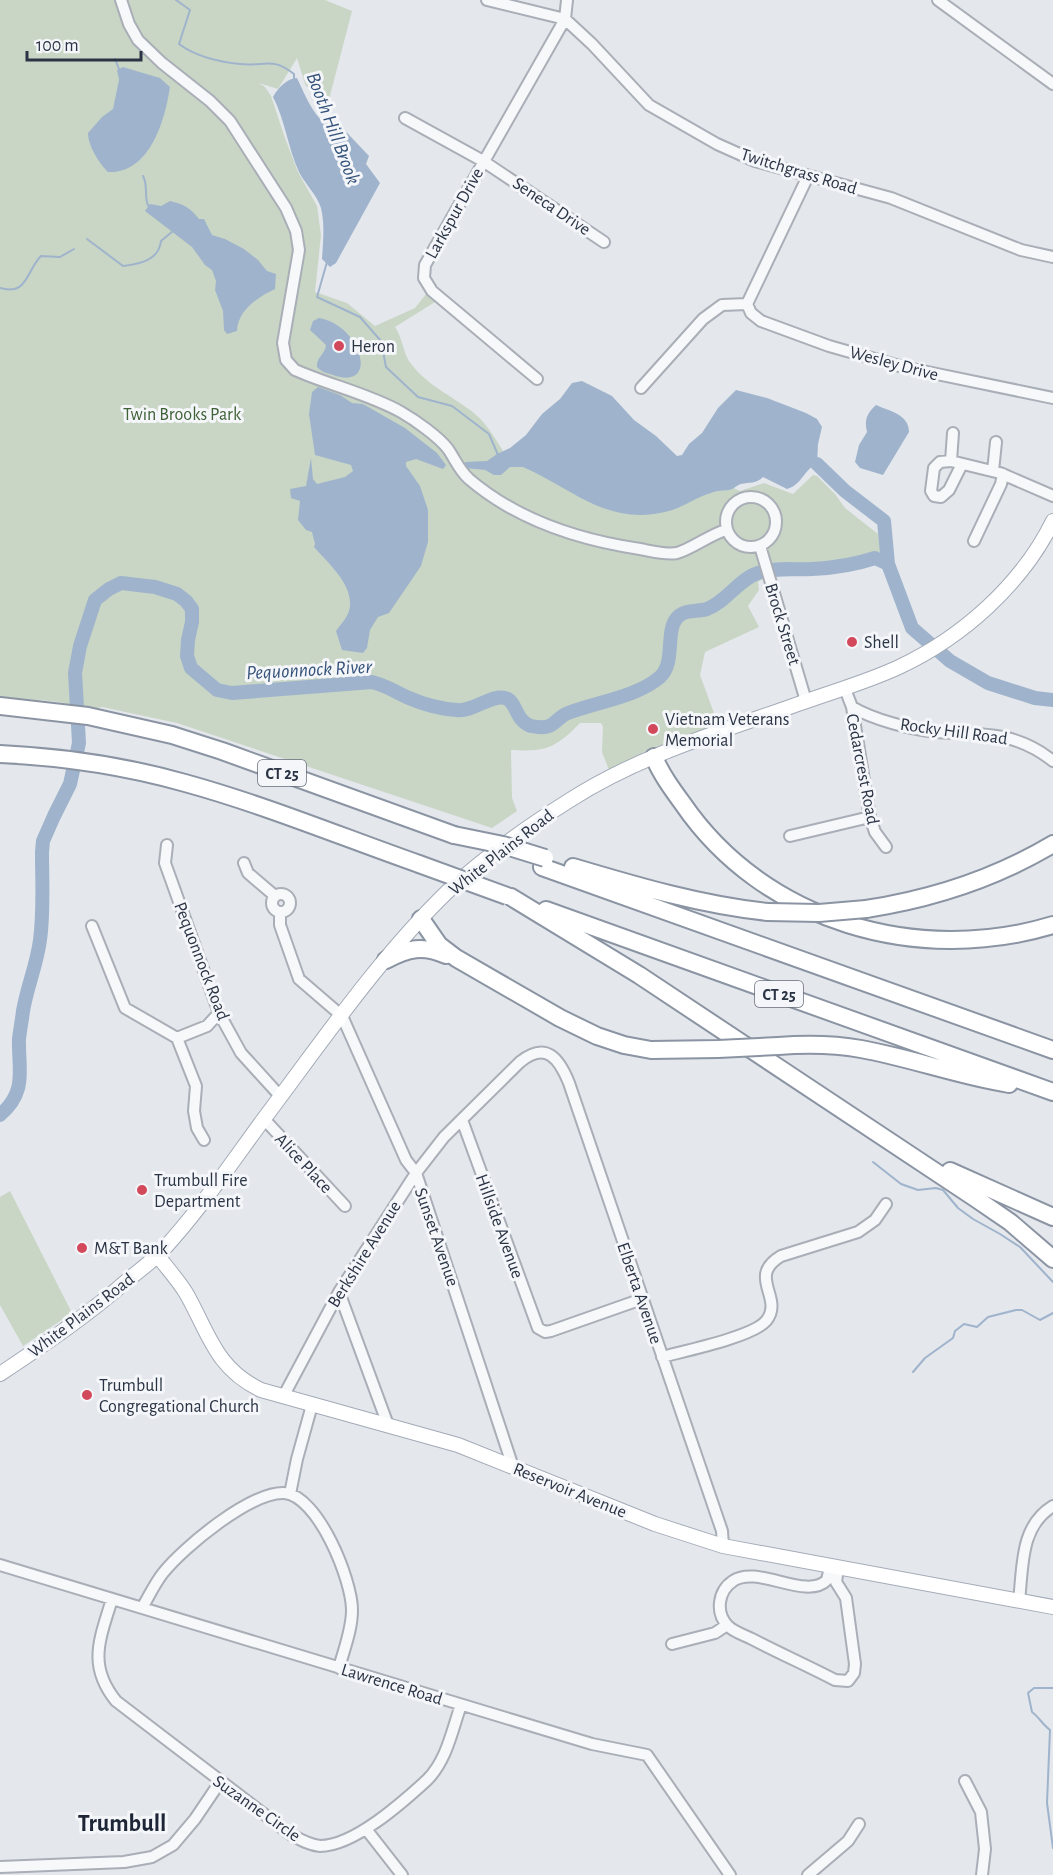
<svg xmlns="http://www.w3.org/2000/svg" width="1053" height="1875" font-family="'Alegreya Sans',sans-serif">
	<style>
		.green { fill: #c9d6c5 }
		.water { fill: #9fb4cc }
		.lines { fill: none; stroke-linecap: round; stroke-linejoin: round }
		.stream { stroke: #9fb4cc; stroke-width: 2 }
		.river { stroke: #9fb4cc; stroke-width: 14 }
		.minor-casing { stroke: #a9aeb7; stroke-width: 14 }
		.major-casing { stroke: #a3abb8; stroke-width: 16 }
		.highway-casing { stroke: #8b94a3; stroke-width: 20 }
		.minor { stroke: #f7f8fa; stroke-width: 10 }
		.major { stroke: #fff; stroke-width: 14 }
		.highway { stroke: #fff; stroke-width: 16 }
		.highway-bridge-casing { stroke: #8b94a3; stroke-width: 20; stroke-linecap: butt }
		.highway-bridge { stroke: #fff; stroke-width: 16 }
		.poi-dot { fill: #d1495b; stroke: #f4f6f9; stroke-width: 2 }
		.labels { text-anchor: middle; stroke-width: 6; stroke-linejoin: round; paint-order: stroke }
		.shield { fill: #f4f6f9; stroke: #676e7b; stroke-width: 1.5 }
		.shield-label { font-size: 16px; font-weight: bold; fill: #2b3445 }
		.street-label { font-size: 18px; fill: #2b3445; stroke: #f4f6f9 }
		.poi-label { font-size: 18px; fill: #2b3445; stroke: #f4f6f9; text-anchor: start }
		.park-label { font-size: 18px; fill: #3f6138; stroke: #f4f6f9 }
		.water-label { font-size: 20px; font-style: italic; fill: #34527a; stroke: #f4f6f9 }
		.district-label { font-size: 24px; font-weight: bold; fill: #1d2536; stroke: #f4f6f9 }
	</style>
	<rect width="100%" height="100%" fill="#e4e7ec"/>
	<path class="green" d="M0 0H325L352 11 326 111 305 84 297 58 278 89 259 83 265 87 271 96 285 138 298 172 317 206 321 235 315 292 347 303 375 326 415 308 426 294 435 302 395 327C403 338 403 355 412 365 428 386 454 397 474 413 490 426 498 445 510 461L727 485 740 491 764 483 793 494 813 475 817 476 835 494 845 508 878 534 882 551 871 556 772 573 758 582 759 590 748 606 759 627 705 652 700 675 718 724 648 750 609 770 602 752 603 727 601 723H580C556 748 546 752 511 750L512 798 517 811 492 828 177 723 102 707C88 711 73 704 59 702 39 699 20 699 0 700Z
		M10 1191 72 1313 23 1346 0 1305V1197Z"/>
	<path class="water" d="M123 67 160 78 170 87C165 120 150 174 108 172 99 163 88 146 88 133L102 117 113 109 119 80 117 70Z
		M297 78C305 95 311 111 325 124L334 119 369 156 366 164 380 183 336 263 330 267 322 259C323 242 325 225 321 208 317 195 305 184 299 172 288 148 285 120 273 97 278 88 287 78 297 78Z
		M170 201C183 204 191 208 199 219H204L212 235 225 239 244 249 258 260 267 271 276 274 275 289C258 297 238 310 237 331L227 334 224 330 223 311 215 290 216 281 212 270 205 265 192 247 145 211 150 204 161 206Z
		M319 318C362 325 380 392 333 375 327 373 321 372 317 367 316 357 325 355 326 345L310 330 313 321Z
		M582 381 612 396 634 420 656 436 677 456 682 455 689 444 702 433 718 408 736 390 767 398 806 413 817 419 822 427 818 444 817 464C804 469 802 485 787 489L763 477C756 484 750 482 741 484 737 485 734 489 729 490 723 491 717 490 711 493 697 497 683 507 669 511 608 527 575 490 523 467H510L501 475H494L485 470 465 468V462L487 461 497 454 510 448 526 435 542 414 560 399 572 383Z
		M318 387 340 395 352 403 363 404 405 428 437 453 446 465 443 469 416 459 406 462V466L420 486 428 510V542L421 566 389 613 378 617 370 630 367 648 363 653 342 650 336 631C340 625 347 618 349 611 356 587 328 563 314 547L315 544 312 532 306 530 298 520 300 501 291 498 290 489 306 486 311 458 313 479 317 484 345 477 353 471 351 465 315 455 309 414 312 392Z
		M876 405C889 411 909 414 909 432L883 475 860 468 855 462 859 445 867 432C864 420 867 413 876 405Z"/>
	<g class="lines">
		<path class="stream" d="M176 0 190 10 179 44C195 56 220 62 240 64 265 67 271 56 294 74V79
			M115 59 119 69
			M143 176C149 187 143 198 149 207
			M87 239 123 266C140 264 159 260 161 241L173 231
			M327 262 317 297 360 317 381 341 386 367 418 397 452 406 489 434 498 455
			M0 288C28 296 26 271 41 256L60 257 74 249
			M873 1162 901 1184 918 1190 936 1188 943 1190 958 1208 973 1219 1000 1234 1020 1247 1053 1282
			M913 1372 925 1358 953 1338 955 1331 964 1324 977 1327 988 1317 1016 1310H1022L1040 1320 1053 1313
			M1053 1688H1034L1028 1693 1032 1712C1039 1717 1042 1724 1050 1730L1047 1803 1053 1848"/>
		<path class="river" d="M817 464 845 491 884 521 888 564 912 628 950 661 988 683 1035 698 1053 700
			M0 1115C28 1091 18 1069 19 1039 20 1030 22 1020 23 1011 27 987 37 964 40 940 44 911 42 881 42 852L43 841 54 816 70 784 79 743 75 673 80 646 95 600 109 589 121 583 155 587 177 594 186 601 192 609V622L188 640 187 656 191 668 217 690 232 693 372 682C388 686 395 692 409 698 425 705 441 709 457 710 473 712 492 694 505 698 517 701 515 721 531 726 536 727 544 728 549 726 556 723 560 716 568 713 596 702 637 697 660 677 677 662 663 627 680 615 688 609 698 612 707 609 726 602 739 579 758 573 776 567 794 570 812 569 834 568 854 565 875 558L888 564"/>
		<g class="minor-casing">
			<path id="minor" d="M121 0 129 24 138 40 162 63 210 101 230 121 286 208 296 231 299 250 283 343 286 360 295 370C329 385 369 394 401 412 415 420 439 437 448 449 455 459 459 470 469 479 517 520 579 540 640 549 651 551 666 555 677 553 692 549 709 535 726 530
				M487 0 565 19 425 265 424 278 432 291 537 379
				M567 0 565 19 592 44 649 105 717 144 755 161 891 198 1021 250 1053 257
				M938 0 1053 84
				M405 118 483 161 604 242
				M747 304 751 313 761 321 829 346 903 367 1053 398
				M747 304 808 176
				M641 388 703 319 722 305 747 304
				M951 461 953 433
				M962 464 949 490 941 497 934 496 931 491 934 468 940 462 951 461 1000 473 1053 496
				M993 471 996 442
				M726 522a25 25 0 1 1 50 0a25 25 0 1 1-50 0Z
				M974 541 1001 484 1003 474
				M760 546 806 701
				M845 689 852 707 870 817 875 832 886 847
				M852 707C874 720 910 729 935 732 981 735 1014 730 1053 761
				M790 836 870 817
				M167 845 165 863 219 1013 241 1053 281 1097
				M244 863 248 873 275 896
				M272 903a9 9 0 1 1 18 0a9 9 0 1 1-18 0Z
				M280 912V925L299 979 342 1016 406 1160 416 1173 513 1467
				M92 926 125 1008 177 1038
				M264 1119 345 1206
				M462 1120 538 1328 545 1332 551 1331 642 1299
				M204 1140 197 1128 194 1111 196 1086 177 1038 207 1026 219 1013
				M339 1292 388 1425
				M662 1357C684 1351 752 1337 766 1321 785 1298 746 1277 781 1256L858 1232 875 1220 886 1204
				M283 1397 339 1292 416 1173 444 1137 520 1062C546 1041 559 1058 569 1083L722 1531 723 1546
				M290 1494 297 1459 312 1405
				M0 1565 592 1744 647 1755 730 1875
				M830 1567 827 1580C806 1601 757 1564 733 1581 718 1591 715 1613 728 1626 734 1632 744 1635 752 1639 779 1653 808 1666 835 1680L848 1681 854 1673 855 1664 846 1598 836 1582 838 1568
				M112 1599C100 1639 87 1665 116 1701L290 1834C299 1839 309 1845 320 1846 354 1846 403 1802 427 1780 447 1760 452 1730 461 1705
				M1019 1601C1023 1566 1020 1526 1053 1506
				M142 1608C149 1596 155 1583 163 1573 184 1547 250 1492 284 1493 318 1495 352 1580 352 1610 352 1630 344 1649 339 1668
				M672 1644 715 1633 727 1625
				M965 1781 981 1812 985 1849 982 1875
				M366 1829 402 1875
				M0 1867 124 1862 152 1857 173 1845 195 1819 220 1782
				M808 1875 848 1841 859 1824"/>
		</g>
		<g class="major-casing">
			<path id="major" d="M158 1256C167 1268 178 1280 186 1293 209 1333 215 1368 261 1390L458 1445 655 1524 723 1546 1053 1607
				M0 1374C45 1344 88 1315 129 1279 140 1270 151 1262 161 1252 199 1211 230 1165 263 1120 321 1043 378 959 447 892 484 857 527 827 570 800 640 755 723 731 801 703 834 691 867 682 899 667 963 637 1022 584 1053 521"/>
		</g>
		<g class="highway-casing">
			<path id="highway" d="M0 706 88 716 172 735 222 751 454 835
				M0 754C63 757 125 766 185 783 265 805 342 837 419 864
				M654 757C661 774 672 789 683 804 764 922 918 966 1053 925
				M542 867 1053 1050
				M573 867C637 886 701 905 768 912
				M511 897 639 975 975 1198 1010 1222 1053 1259
				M866 909C931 899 996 878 1053 844
				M546 910 1053 1092
				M421 919 439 945 456 958 560 1018 597 1036 624 1045 651 1050 718 1049
				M386 960C408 948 423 945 446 955
				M778 1046C806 1044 833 1044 861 1049 911 1058 959 1076 1009 1084
				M950 1171 1053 1217"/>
		</g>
		<use href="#minor" class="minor"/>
		<use href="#major" class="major"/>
		<use href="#highway" class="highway"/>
		<g class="highway-bridge-casing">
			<path id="highway-bridge" d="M454 835 503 845 545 858
				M419 864 507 896
				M768 912 819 913 866 909
				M718 1049 778 1046"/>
		</g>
		<use href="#highway-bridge" class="highway-bridge"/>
	</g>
	<g class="poi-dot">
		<circle cx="339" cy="346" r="6"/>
		<circle cx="852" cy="642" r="6"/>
		<circle cx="653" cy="729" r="6"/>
		<circle cx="142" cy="1190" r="6"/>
		<circle cx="82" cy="1248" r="6"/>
		<circle cx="87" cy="1395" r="6"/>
	</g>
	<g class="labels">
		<g class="shield">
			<rect x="258" y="760" width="48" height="26" rx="4.5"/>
			<rect x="755" y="981" width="48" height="26" rx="4.5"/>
		</g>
		<g class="shield-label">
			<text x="282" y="779">CT 25</text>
			<text x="779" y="1000">CT 25</text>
		</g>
		<g class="street-label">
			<text transform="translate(799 171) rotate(17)" y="6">Twitchgrass Road</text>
			<text transform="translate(552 206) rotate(34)" y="6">Seneca Drive</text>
			<text transform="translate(454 213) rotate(-61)" y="6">Larkspur Drive</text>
			<text transform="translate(894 363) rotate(15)" y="6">Wesley Drive</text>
			<text transform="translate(783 624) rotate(73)" y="6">Brock Street</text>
			<text transform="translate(954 731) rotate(8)" y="6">Rocky Hill Road</text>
			<text transform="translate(863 769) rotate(79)" y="6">Cedarcrest Road</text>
			<text transform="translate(501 852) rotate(-38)" y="6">White Plains Road</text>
			<text transform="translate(202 961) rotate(69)" y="6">Pequonnock Road</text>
			<text transform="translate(304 1163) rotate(47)" y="6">Alice Place</text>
			<text transform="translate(500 1226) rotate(70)" y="6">Hillside Avenue</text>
			<text transform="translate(437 1237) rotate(71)" y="6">Sunset Avenue</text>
			<text transform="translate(364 1254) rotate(-58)" y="6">Berkshire Avenue</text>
			<text transform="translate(640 1293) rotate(71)" y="6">Elberta Avenue</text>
			<text transform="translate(81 1315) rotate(-37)" y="6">White Plains Road</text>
			<text transform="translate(570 1490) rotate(22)" y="6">Reservoir Avenue</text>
			<text transform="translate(392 1684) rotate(17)" y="6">Lawrence Road</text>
			<text transform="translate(257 1808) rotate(35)" y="6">Suzanne Circle</text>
		</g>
		<g class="poi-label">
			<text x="351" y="352">Heron</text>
			<text x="864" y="648">Shell</text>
			<text x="665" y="725">Vietnam Veterans<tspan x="665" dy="21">Memorial</tspan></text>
			<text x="154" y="1186">Trumbull Fire<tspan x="154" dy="21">Department</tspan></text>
			<text x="94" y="1254">M&amp;T Bank</text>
			<text x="99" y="1391">Trumbull<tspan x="99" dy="21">Congregational Church</tspan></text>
		</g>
		<g class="park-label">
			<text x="182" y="420">Twin Brooks Park</text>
		</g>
		<g class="water-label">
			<text transform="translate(334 128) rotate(69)" y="7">Booth Hill Brook</text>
			<text transform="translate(309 669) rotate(-3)" y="7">Pequonnock River</text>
		</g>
		<g class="district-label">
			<text x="122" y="1831">Trumbull</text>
		</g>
	</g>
	<path d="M27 51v9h114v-9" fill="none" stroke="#2b3445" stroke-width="3"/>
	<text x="36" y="51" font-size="18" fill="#2b3445" stroke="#f4f6f9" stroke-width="4.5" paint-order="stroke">100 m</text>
</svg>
